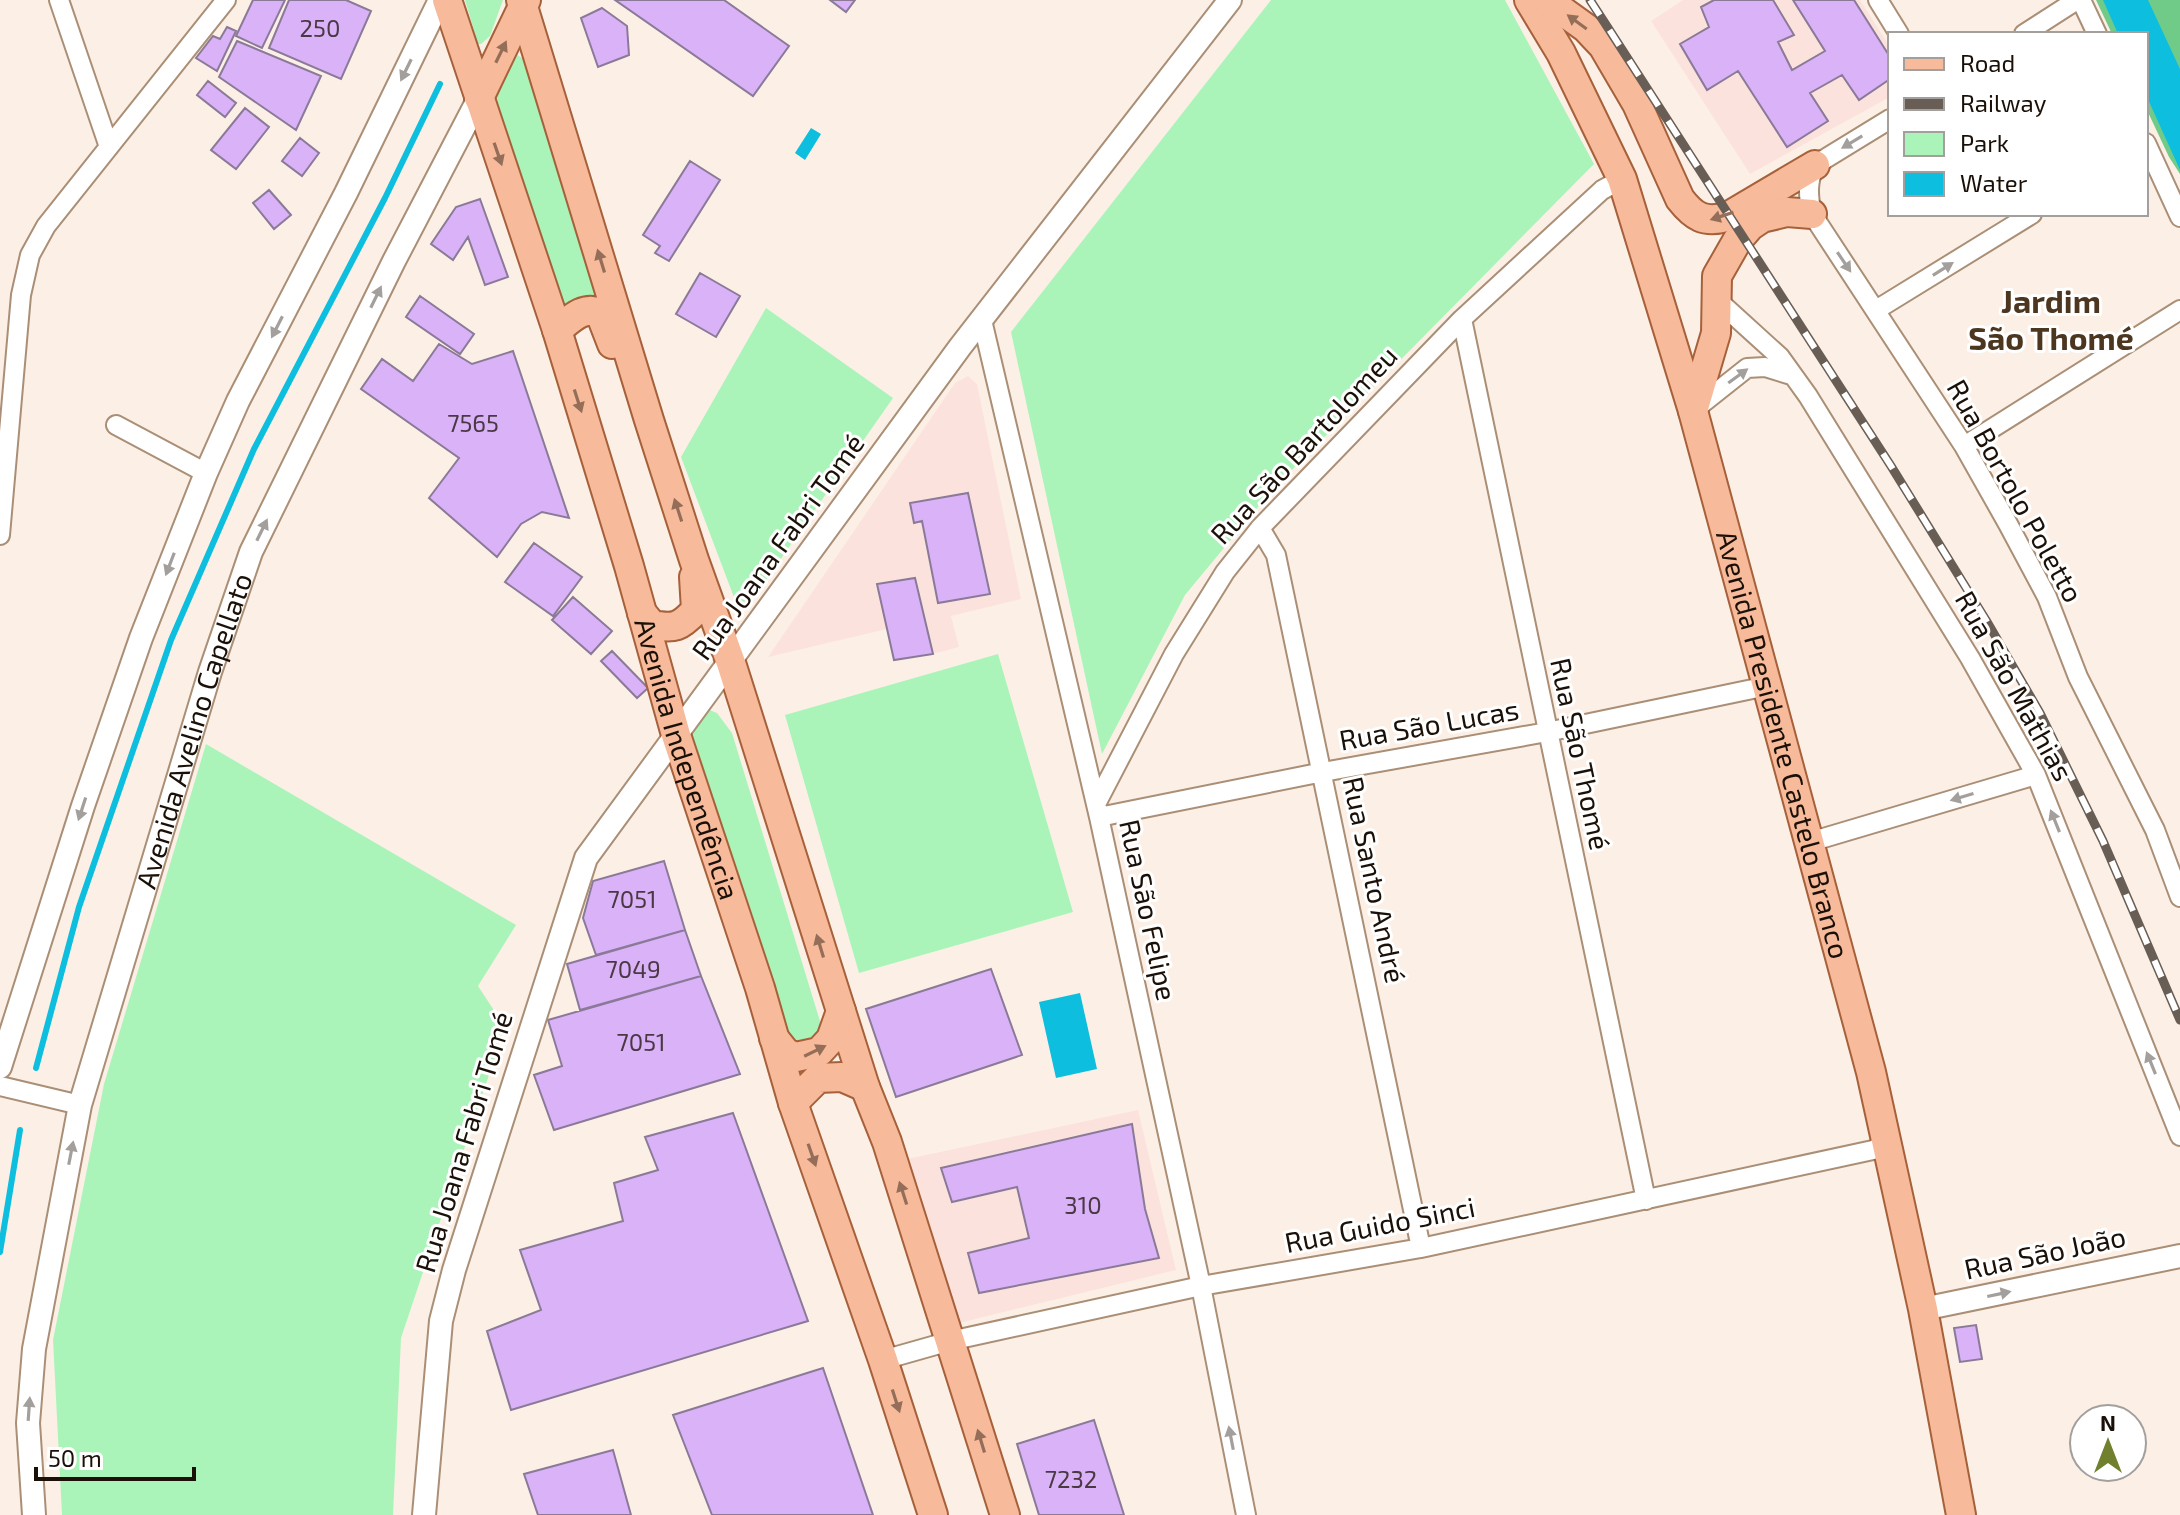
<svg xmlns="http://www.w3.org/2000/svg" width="2180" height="1515" font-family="'Exo 2',sans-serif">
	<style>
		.education { fill: #fce2dc }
		.green { fill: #aaf4ba }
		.forest { fill: #71cb88 }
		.water { fill: #0dbede }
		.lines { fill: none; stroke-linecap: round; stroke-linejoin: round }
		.stream { stroke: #0dbede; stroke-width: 6 }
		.building { fill: #d9b2f8; stroke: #8a7a98; stroke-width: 2 }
		.minor-casing { stroke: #aa8f76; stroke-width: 22 }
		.tertiary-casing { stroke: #aa8f76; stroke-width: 26 }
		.primary-casing { stroke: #a6613b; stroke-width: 32 }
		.minor { stroke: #fff; stroke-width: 18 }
		.tertiary { stroke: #fff; stroke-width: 22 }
		.primary { stroke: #f7ba9a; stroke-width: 28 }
		.rail-casing { stroke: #695e55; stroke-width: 9 }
		.rail { stroke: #fff; stroke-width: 6; stroke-dasharray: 18; stroke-linecap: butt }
		.oneway { fill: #946e58 }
		.oneway2 { fill: #a39f9c }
		.labels { text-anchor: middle; stroke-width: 6; stroke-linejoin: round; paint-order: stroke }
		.number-label { font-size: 24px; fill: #4a3843 }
		.street-label { font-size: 28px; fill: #1a1007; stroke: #fff }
		.quarter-label { font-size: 32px; font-weight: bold; fill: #4d3620; stroke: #fff }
	</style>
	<rect width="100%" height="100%" fill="#fcf0e6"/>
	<path class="education" d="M1683 0H1860L1890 47V97L1750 174 1651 21Z
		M968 376 977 384 1021 599 951 616 959 647 933 654 894 660 887 629 768 657 955 383Z
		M1138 1110 1176 1270 955 1324 907 1159Z"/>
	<path class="green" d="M465 0H503L490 36 481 44H478Z
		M1271 0H1505L1594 164 1272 490 1185 595 1102 754 1011 332Z
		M516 54 525 60 605 303 560 314 493 98 507 57Z
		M766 308 893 398 745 610 735 600 681 457Z
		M998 654 1073 912 859 973 785 715Z
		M707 709 717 713 732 733 823 1031 801 1048 781 1039 686 733Z
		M206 744 516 925 478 986 505 1027 401 1338 393 1515H62L53 1340 104 1084Z"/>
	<path class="forest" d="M2096 0H2180V174L2169 157 2146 108V34H2112Z"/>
	<path class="water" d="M2103 0H2148L2180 69V170L2146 95V34H2118Z
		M811 128 821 134 805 160 795 153Z
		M1080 993 1097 1069 1056 1078 1039 1002Z"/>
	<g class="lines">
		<path class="stream" d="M36 1068 79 907 171 640 254 449 385 198 440 84
			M0 1252 20 1130"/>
	</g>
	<path class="building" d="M253 0H285L262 48 236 36Z
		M289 0H346L371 11 341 79 269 48Z
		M615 0H724L789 46 753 96Z
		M830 0H855L846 12Z
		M1714 0H1773L1794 35 1778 42 1792 70 1825 51 1793 0H1854L1890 57V79L1859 100 1842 75 1810 93 1828 121 1787 147 1738 71 1707 90 1680 44 1709 27 1701 7Z
		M602 8 627 26 629 55 598 67 581 18Z
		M227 27 236 31 217 71 196 58 213 36 220 39Z
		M237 41 321 76 296 130 219 77Z
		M208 81 236 103 225 117 197 95Z
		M245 108 269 127 236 169 211 150Z
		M300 138 319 153 302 176 282 161Z
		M690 161 720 180 669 261 655 253 660 246 643 235Z
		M269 190 291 215 274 229 253 203Z
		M480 199 508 277 485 285 468 237 453 260 431 244 456 207Z
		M700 273 740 296 716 337 676 314Z
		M420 296 474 334 460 354 406 317Z
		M439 344 472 364 513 351 569 518 542 512 521 524 497 557 429 498 459 458 361 389 382 359 413 381Z
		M968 493 990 594 938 603 922 521 914 523 910 503Z
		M534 543 582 577 553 616 505 582Z
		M915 578 933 654 894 660 877 584Z
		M573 597 612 631 591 654 552 620Z
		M612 651 648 688 637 698 601 661Z
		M664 861 685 930 596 955 583 918 593 881Z
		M685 930 701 976 580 1010 567 964Z
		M991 969 1022 1055 896 1097 866 1009Z
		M701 976 740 1074 554 1130 534 1075 562 1066 548 1020Z
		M733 1113 808 1321 511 1410 487 1331 541 1310 520 1250 623 1221 614 1183 658 1170 645 1137Z
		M1132 1124 1145 1209 1159 1258 979 1293 968 1253 1029 1238 1017 1187 952 1202 941 1168Z
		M1976 1325 1982 1359 1960 1362 1954 1328Z
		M823 1368 873 1515H712L673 1415Z
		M1094 1420 1124 1515H1039L1017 1444Z
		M613 1450 631 1515H538L524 1474Z"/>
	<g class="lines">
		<g class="minor-casing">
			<path id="minor" d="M59 0 109 147
				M1878 0 1899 34
				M2081 0 2097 34
				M2024 34 2077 0
				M1890 119 1815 165C1807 182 1808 196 1812 214L1964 446 2008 524 2047 597 2078 677 2155 830 2180 897
				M2146 143 2180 217
				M1715 298 1780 357 1808 396 1970 658 2036 775 2180 1136
				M1876 310 2032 214
				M1462 319 1646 1200
				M982 320 1099 817 1201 1286 1246 1515
				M1694 410 1747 368 1765 367 1791 375
				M116 425 206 473
				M1964 446 2180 310
				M1260 528 1276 555 1421 1248
				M0 535 21 295 30 255 46 226 226 0
				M1096 804 1174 654 1225 572 1260 528 1462 319 1602 190 1622 179
				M1099 817 1323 772 1547 732 1767 686
				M1810 842 2036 775
				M0 1086 80 1105
				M883 1360 950 1341 1201 1286 1421 1248 1873 1150 1886 1144"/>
		</g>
		<g class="tertiary-casing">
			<g id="tertiary">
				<path d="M0 1067 83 806 141 638 206 473 238 401 346 193 440 0"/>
				<path d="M1923 1309 2180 1256"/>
				<path id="s1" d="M34 1515 28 1423 34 1349 80 1105 210 672 251 552 394 261 479 98"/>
				<path d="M424 1515 441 1321 454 1270 586 858 960 347 1230 0"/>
			</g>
		</g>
		<g class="primary-casing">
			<g id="primary">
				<path id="s2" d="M447 0 557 330 629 566 676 735 760 988 793 1103 883 1360 933 1515"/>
				<path d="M521 0 649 420 694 560 731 663 865 1087 887 1142 1005 1515"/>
				<path id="s3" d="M1529 0 1561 53 1622 179 1693 411 1871 1072 1923 1309 1961 1515"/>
				<path d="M1547 0 1586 28 1603 46 1637 104 1680 199C1694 217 1704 223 1727 217L1815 165"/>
				<path d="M479 98 526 0"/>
				<path d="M557 330C570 320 583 305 600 313L612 344"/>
				<path d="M1693 411 1716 333 1717 276 1737 241 1750 226 1762 218 1787 212 1812 214"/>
				<path d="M642 613 652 625C675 629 680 627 696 610L694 577"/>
				<path d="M774 1038 786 1053 796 1057 819 1052 831 1039 841 1011"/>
				<path d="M793 1103 818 1078 842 1077 865 1087"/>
			</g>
		</g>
		<use href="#minor" class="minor"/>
		<use href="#tertiary" class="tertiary"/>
		<use href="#primary" class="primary"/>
		<g class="rail-casing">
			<path id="rail" d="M1590 0 1891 466 1986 620 2040 713 2103 841 2180 1020"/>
		</g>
		<use href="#rail" class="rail"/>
	</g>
	<defs><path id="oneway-solid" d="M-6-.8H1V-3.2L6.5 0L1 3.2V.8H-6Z" transform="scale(2)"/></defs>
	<g class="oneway">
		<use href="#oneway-solid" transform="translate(1577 22) rotate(-144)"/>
		<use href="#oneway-solid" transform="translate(501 52) rotate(-64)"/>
		<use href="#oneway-solid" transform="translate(498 154) rotate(71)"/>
		<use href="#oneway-solid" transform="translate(1722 216) rotate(162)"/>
		<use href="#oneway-solid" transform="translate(601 261) rotate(-107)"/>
		<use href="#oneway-solid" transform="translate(578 401) rotate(72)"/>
		<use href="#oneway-solid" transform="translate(678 510) rotate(-108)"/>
		<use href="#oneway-solid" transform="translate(820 946) rotate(-107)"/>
		<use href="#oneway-solid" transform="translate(815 1051) rotate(-26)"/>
		<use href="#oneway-solid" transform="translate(812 1155) rotate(71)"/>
		<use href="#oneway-solid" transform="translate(903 1193) rotate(-108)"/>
		<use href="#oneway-solid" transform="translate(896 1401) rotate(72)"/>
		<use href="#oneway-solid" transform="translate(981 1441) rotate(-107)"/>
	</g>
	<g class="oneway2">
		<use href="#oneway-solid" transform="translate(406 70) rotate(116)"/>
		<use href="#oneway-solid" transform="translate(1852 142) rotate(149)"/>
		<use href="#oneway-solid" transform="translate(1844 262) rotate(56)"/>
		<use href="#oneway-solid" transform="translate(1943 269) rotate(-32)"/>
		<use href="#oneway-solid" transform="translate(376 297) rotate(-64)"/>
		<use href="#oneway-solid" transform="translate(277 327) rotate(117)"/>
		<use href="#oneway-solid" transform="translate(1738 376) rotate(-36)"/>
		<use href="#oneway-solid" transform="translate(262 530) rotate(-64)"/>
		<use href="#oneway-solid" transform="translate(170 564) rotate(111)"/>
		<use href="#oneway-solid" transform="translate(1962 797) rotate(163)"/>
		<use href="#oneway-solid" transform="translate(82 809) rotate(108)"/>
		<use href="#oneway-solid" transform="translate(2055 821) rotate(-112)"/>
		<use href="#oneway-solid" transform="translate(2151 1063) rotate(-112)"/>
		<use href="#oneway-solid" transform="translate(71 1153) rotate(-79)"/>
		<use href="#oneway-solid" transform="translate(1999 1294) rotate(-12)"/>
		<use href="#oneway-solid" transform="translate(29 1409) rotate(-86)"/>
		<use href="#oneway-solid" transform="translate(1231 1438) rotate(-101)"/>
	</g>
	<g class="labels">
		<g class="number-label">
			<text x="320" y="37">250</text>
			<text x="473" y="432">7565</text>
			<text x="632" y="908">7051</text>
			<text x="633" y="978">7049</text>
			<text x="641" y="1051">7051</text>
			<text x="1083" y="1214">310</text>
			<text x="1071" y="1488">7232</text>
		</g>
		<g class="street-label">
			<text transform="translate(1304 445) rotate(-47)" y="10">Rua São Bartolomeu</text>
			<text transform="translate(2015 491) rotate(61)" y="10">Rua Bortolo Poletto</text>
			<text transform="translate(778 547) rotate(-54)" y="10">Rua Joana Fabri Tomé</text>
			<text transform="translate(2014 686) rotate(61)" y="10">Rua São Mathias</text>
			<text transform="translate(1429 725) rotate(-10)" y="10">Rua São Lucas</text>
			<text dy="10" stroke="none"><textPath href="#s1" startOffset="806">Avenida Avelino Capellato</textPath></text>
			<text dy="10" stroke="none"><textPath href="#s3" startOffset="790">Avenida Presidente Castelo Branco</textPath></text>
			<text transform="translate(1580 754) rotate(78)" y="10">Rua São Thomé</text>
			<text dy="10" stroke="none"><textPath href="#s2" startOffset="796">Avenida Independência</textPath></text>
			<text transform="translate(1374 880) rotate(78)" y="10">Rua Santo André</text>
			<text transform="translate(1148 910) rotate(78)" y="10">Rua São Felipe</text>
			<text transform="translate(464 1142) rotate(-73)" y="10">Rua Joana Fabri Tomé</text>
			<text transform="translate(1380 1225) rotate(-11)" y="10">Rua Guido Sinci</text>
			<text transform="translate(2045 1253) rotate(-12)" y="10">Rua São João</text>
		</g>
		<g class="quarter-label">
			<text x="2051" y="313">Jardim<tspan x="2051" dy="37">São Thomé</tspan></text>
		</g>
	</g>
	<rect x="1888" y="32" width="260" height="184" fill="#ffffff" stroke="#a39f9c" stroke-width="2"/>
	<rect x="1904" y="58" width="40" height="12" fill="#f7ba9a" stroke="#a39f9c" stroke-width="2"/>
	<text x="1960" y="72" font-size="24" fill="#1a1007">Road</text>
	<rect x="1904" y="98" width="40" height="12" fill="#695e55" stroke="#a39f9c" stroke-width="2"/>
	<text x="1960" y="112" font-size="24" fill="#1a1007">Railway</text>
	<rect x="1904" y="132" width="40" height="24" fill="#aaf4ba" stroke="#a39f9c" stroke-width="2"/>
	<text x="1960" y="152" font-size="24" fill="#1a1007">Park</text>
	<rect x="1904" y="172" width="40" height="24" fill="#0dbede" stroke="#a39f9c" stroke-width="2"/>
	<text x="1960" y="192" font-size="24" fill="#1a1007">Water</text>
	<g transform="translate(2108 1443)"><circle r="38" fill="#ffffff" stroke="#a39f9c" stroke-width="2"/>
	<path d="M0-6L14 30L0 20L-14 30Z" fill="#70802e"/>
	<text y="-12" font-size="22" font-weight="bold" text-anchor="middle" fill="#1a1007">N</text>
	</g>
	<path d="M36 1467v12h158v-12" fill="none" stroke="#1a1007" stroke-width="4"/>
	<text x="48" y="1467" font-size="24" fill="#1a1007" stroke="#ffffff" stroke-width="6" paint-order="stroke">50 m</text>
</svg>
